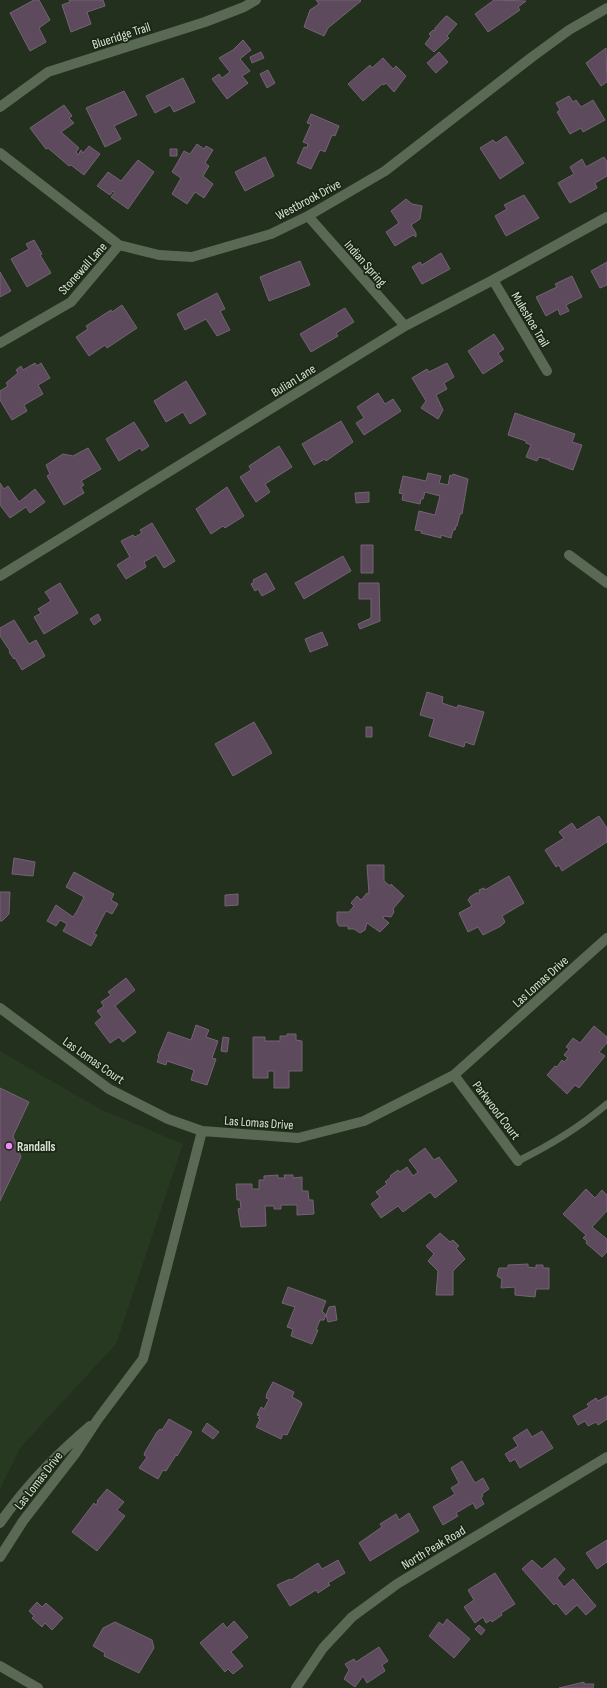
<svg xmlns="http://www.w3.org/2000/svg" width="607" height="1688" font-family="'Sofia Sans Condensed',sans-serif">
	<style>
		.built { fill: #273920 }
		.building { fill: #5d4b5d; stroke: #756275 }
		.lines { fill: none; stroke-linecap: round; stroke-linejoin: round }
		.service { stroke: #5a6954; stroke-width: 7 }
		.minor { stroke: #5a6954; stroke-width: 10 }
		.tertiary { stroke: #5a6954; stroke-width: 10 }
		.poi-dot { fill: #f18af4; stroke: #192613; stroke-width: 1.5 }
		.labels { text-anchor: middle; stroke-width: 3.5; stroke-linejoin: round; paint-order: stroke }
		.street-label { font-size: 13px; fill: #d9e2d5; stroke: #192613 }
		.poi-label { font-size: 13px; font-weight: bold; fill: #d9e2d5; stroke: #192613; text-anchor: start }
	</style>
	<rect width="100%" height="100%" fill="#22301d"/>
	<path class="built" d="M0 1051 100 1109 183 1144 116 1344 20 1448 0 1489Z"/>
	<path class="building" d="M34 0H39L50 20 39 28 46 42 30 51 10 13Z
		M69 0H103L105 6 87 12 91 24 71 32 62 5 70 2Z
		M316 0H360L361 1 328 28 324 36 304 27 310 10 319 4Z
		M494 0 526 1 518 7 520 10 488 32 475 14Z
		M446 16H447L457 24 447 36 449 38 434 52 425 44 431 36 429 34 433 30 435 31V28Z
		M243 40 251 50 240 59 250 71 242 76 248 83 227 99 212 79 219 74 222 78 230 72 219 58 233 50Z
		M606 48 607 82 601 86 586 63Z
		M261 52 264 58 252 63 250 57Z
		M439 52 448 62 436 73 427 63Z
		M383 58 393 69 396 66 406 76 394 92 386 83 384 85 382 84 363 101 348 84 370 65 372 68Z
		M268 70 275 83 267 88 260 74Z
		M183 78 195 102 174 112 170 105 155 113 146 96Z
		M124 91 137 115 114 126 121 139 105 147 86 108Z
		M569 96 573 102 576 100 581 107 593 100 605 120 583 132 581 128 570 134 557 112 560 110 556 103Z
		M64 105 72 116 69 118 74 123 61 132 79 148 76 152 78 155 81 150 83 153 89 146 100 154 84 175 71 165 69 166 48 148 46 149 30 128Z
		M311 114 339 126 335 136 332 135 325 152 321 150 319 152 311 169 297 163 304 147 307 148 308 144 303 142 311 124 307 123Z
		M506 136 524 163 500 179 480 148 493 140 496 143Z
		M197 144 204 149 206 146 213 150 205 163 209 166 203 176 213 184 204 198 195 192 187 204 172 194 181 178 172 172 184 151 190 154Z
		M170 149H177V156H170Z
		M265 157 274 176 245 191 235 172Z
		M604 157 607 162V176L595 183 597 188 570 203 558 183 574 174 570 167 582 159 586 167Z
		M138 160 154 172 128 209 111 197 115 192 113 191 110 195 97 186 108 172 121 181Z
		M524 195 539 218 506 236 495 216 507 209 504 205Z
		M406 199 412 204 422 206 420 219 411 225 416 233V237L413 235 395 246 386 232 399 223 391 211Z
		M34 240 42 254 40 255 51 273 27 287 11 259 29 249 26 244Z
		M441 253 450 269 422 284 412 267 420 262 422 265Z
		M300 261 310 285 269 301 260 277Z
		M607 262V285L600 288 591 271Z
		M0 272 11 291 0 297Z
		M572 276 582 297 566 305 569 311 560 315 558 309 546 316 536 297 557 287 555 284Z
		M217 293 225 309 220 311 230 330 217 336 206 319 185 330 177 314Z
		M122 305 137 328 107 348 105 345 89 356 76 337 88 329 86 326 111 310 112 312Z
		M345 308 354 322 336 333 338 336 311 352 300 334Z
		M494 334 504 349 498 353 503 361 483 374 468 351Z
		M35 363 37 366 41 363 50 378 38 385 43 394 24 405 27 411 12 420 0 400V391L8 386 6 383 18 373 16 370 21 366 23 370Z
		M447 363 454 377 444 383 447 389 436 395 443 410 438 419 421 408 426 401 412 378 427 369 429 372Z
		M186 381 206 414 190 424 183 412 166 422 154 401Z
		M378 393 385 404 393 399 401 411 364 435 356 423 364 418 357 407Z
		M515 413 575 434 572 442 582 445 573 470 549 461V458V460L539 457 537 461 526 457 531 445 526 443V441L508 435Z
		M341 421 353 442 326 461 325 459 314 465 302 444Z
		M134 422 149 446 142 451 140 448 119 461 106 439Z
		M279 446 292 467 265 484 270 492 256 502 240 477 251 470 249 466Z
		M88 448 101 469 81 481 84 485 81 487 84 493 64 505 47 476 50 474 46 465 63 454 73 456Z
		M428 473 441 476 439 483 448 485 450 475 452 476 453 474 468 479 462 514H460L457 526H456L455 530H453L451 538 441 535V538L421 533 422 531 415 530 419 511 435 515 440 496 425 492 423 499H421L420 504 402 500 403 494 399 493 403 476 426 481Z
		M0 483 4 489 8 486 19 502 35 489 45 502 30 513 26 507 10 518 0 505Z
		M227 487 244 516 225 528 223 526 211 534 196 509Z
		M369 492V502L356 503 355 493Z
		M152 523 175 561 164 568 156 555 144 562 146 567 126 579 117 565 130 557 121 541 133 535 135 537 142 533 140 530Z
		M361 545H373V573H361Z
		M343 556 351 571 304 599 295 583Z
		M266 573 275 589 262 596 258 589 255 591 251 584 254 582 253 580Z
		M60 583 78 613 44 634 34 617 41 613 38 609 51 601 45 592Z
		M359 583H379L380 621 360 629 358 624 371 618V599H359Z
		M98 614 101 620 94 625 90 619Z
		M14 620 29 644 36 640 45 656 22 670 15 658 14 659 9 652 10 651 0 636V628Z
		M322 632 328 645 310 652 305 639Z
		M427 692 443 697 442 703 457 708 458 705 484 712 474 745 465 742 464 747 429 736 434 719 420 715Z
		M254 722 272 753 233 776 215 744Z
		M366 727H372V737H366Z
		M599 816 607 828V842L562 871 559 865 556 867 545 850 564 838 559 832 572 823 577 830Z
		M14 858 35 862 33 876 12 874Z
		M367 865H384V881L390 886 391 884 404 896 393 909 394 912 391 917 384 916 383 918 389 923 380 932 367 923 365 930 360 933 354 929H348V926H339L337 922V912H349L354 906 351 903 357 896 361 900 367 893 369 894Z
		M74 872 114 894 111 900 118 904 112 914 106 911 94 934 97 935 91 946 63 931 67 924 60 920 56 926 47 921 56 905 73 917 77 911 84 897 66 887Z
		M509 876 524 903 502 916 505 922 501 926 483 935 478 927 468 932 459 913 472 906 468 900 470 897 476 893H480L479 890 484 888 485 890Z
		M0 892H10L9 914 2 921H0Z
		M238 894V905L225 906V895Z
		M126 978 135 990 115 1006 136 1032 123 1042 119 1037 110 1043 95 1023 102 1017 97 1011 104 1006 101 1002 111 995 108 992Z
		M196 1025 209 1030 206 1037 218 1041 212 1058 216 1059 207 1085 191 1080 194 1070 167 1061 166 1065 157 1062 159 1057 158 1056 168 1032 191 1040Z
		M594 1026 607 1037V1043L599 1052 605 1056 579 1088 575 1085 567 1094 547 1075 555 1066 557 1067 562 1060 564 1062 568 1058 564 1055 569 1049 566 1047 573 1038 580 1043Z
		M287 1034H296V1040L302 1041V1071H289V1088H274V1071H268V1078H253V1037H265V1041H280V1036H287Z
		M223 1037 229 1038 227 1052 221 1051Z
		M0 1088 29 1102 13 1136 21 1157 0 1201Z
		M425 1148 434 1160 439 1157 457 1181 435 1198 430 1192 403 1212 398 1206 381 1218 371 1204 380 1197 376 1192 387 1184 385 1182 391 1177 390 1176 398 1170 400 1172 407 1167 413 1176 418 1172 409 1160Z
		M278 1175V1178H285L284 1175H293V1178L302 1177V1191H308L309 1200H313L314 1214 297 1215V1205H281V1209H274V1206H265L266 1226 241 1227 238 1209 241 1208 240 1200H237L236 1184H252V1189H259V1180H264V1176Z
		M586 1189 595 1198 602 1190 607 1195V1211L592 1227 607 1239V1252L602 1257 586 1243 587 1241 583 1238 586 1235 563 1214Z
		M440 1233 450 1242 453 1240 459 1246 456 1248 465 1259 453 1271V1295H436L438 1271 428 1261 434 1254 426 1246Z
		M528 1264V1267L536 1268V1265H543V1268H549V1289H536L535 1297 515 1295V1287L501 1288 502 1279 497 1276 499 1268H508V1265Z
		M288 1287 326 1301 322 1311 326 1315 324 1320H320L316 1330H318L312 1344 291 1336 293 1329 287 1327 295 1307 282 1303Z
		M335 1306 337 1320 328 1322 326 1315 329 1307Z
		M273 1382 294 1392 292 1397 301 1402 302 1404 287 1435 283 1434 281 1439 256 1427 260 1419 258 1418 260 1416 257 1415 261 1407 264 1409 269 1399 266 1398 267 1393Z
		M607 1396V1419L598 1425 596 1422 588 1426 585 1421 578 1425 573 1416 589 1407 587 1404 596 1398 598 1401Z
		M169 1419 192 1432 177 1456 176 1455 166 1471 163 1470 158 1479 139 1468 147 1457 144 1455 145 1452 157 1432 160 1429 162 1430Z
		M207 1423 219 1432 213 1439 202 1431Z
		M527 1429 532 1437 542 1431 553 1448 520 1468 515 1459 510 1462 505 1454 518 1446 513 1438Z
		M462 1461 475 1483 483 1478 489 1489 482 1494 483 1496 481 1498 484 1504 476 1509 473 1503 456 1513 458 1516 443 1525 433 1507 455 1494 451 1488 459 1483 451 1468Z
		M107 1489 124 1502 117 1510 125 1516 97 1551 72 1532 94 1503 96 1505 98 1502 97 1501Z
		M409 1513 419 1531 370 1561 359 1543 382 1527 380 1524 396 1514 399 1520Z
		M607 1540V1562L597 1569 586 1553Z
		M555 1558 565 1569 557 1578 564 1587 573 1579 596 1606 586 1615 577 1605 566 1615 556 1603 554 1605 522 1569 532 1560 542 1569Z
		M338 1560 345 1573 328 1583 330 1585 318 1593 316 1590 290 1606 277 1585 290 1579 291 1580 318 1563 322 1569Z
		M495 1573 515 1604 501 1613 502 1615 492 1622 491 1620 486 1623 483 1617 475 1623 464 1607 474 1600 468 1590Z
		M37 1602 42 1607 46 1603 63 1618 52 1630 45 1623 42 1627 32 1618 34 1616 29 1611Z
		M447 1619 470 1639 454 1658 429 1636 439 1622 443 1625Z
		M234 1621 248 1637 231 1652 243 1666 233 1674 228 1669 225 1672 200 1643 223 1623 227 1628Z
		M115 1622 152 1640 154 1648 139 1673 104 1656 105 1653 93 1646 103 1628Z
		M479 1625 485 1630 481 1635 475 1629Z
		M379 1647 388 1661 382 1665 385 1671 367 1683 363 1676 355 1687 344 1679 349 1670 345 1664 354 1659 356 1662Z
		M584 1682V1684H594L593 1688H559Z"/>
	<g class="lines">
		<path class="service" d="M518 1161C551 1145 580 1127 607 1104"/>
		<path class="minor" d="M0 107 48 72 205 22 244 7 256 0
			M0 153 119 245 159 255 192 257 271 234 308 216 385 171 532 57 569 30 607 8
			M308 216 405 326
			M493 280 547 371
			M0 343 71 302 119 245
			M569 555 607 583
			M0 576 405 326 493 280 607 217
			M0 1008 109 1089 168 1119 202 1131 298 1138 364 1121 454 1075 607 938
			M454 1075 518 1161
			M0 1523C25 1487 57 1454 90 1426
			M0 1557 23 1521 75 1454 98 1419 143 1359 202 1131
			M296 1688 323 1648 352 1617 397 1584 607 1457"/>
		<path class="tertiary" d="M0 1666 38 1688"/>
	</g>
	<circle class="poi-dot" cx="9" cy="1146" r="4"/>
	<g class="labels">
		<g class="street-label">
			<text transform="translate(121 35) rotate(-18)" y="5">Blueridge Trail</text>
			<text transform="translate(308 199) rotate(-28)" y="5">Westbrook Drive</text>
			<text transform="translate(366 263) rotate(49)" y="5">Indian Spring</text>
			<text transform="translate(82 268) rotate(-48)" y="5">Stonewall Lane</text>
			<text transform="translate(531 319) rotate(59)" y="5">Muleshoe Trail</text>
			<text transform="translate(293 380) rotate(-32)" y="5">Bulian Lane</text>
			<text transform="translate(540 981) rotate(-42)" y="5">Las Lomas Drive</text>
			<text transform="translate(94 1060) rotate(35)" y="5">Las Lomas Court</text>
			<text transform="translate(497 1110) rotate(53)" y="5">Parkwood Court</text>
			<text transform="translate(259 1122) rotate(4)" y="5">Las Lomas Drive</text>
			<text transform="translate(38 1480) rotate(-52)" y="5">Las Lomas Drive</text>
			<text transform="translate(433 1547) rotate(-31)" y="5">North Peak Road</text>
		</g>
		<g class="poi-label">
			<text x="17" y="1151">Randalls</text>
		</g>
	</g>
</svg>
